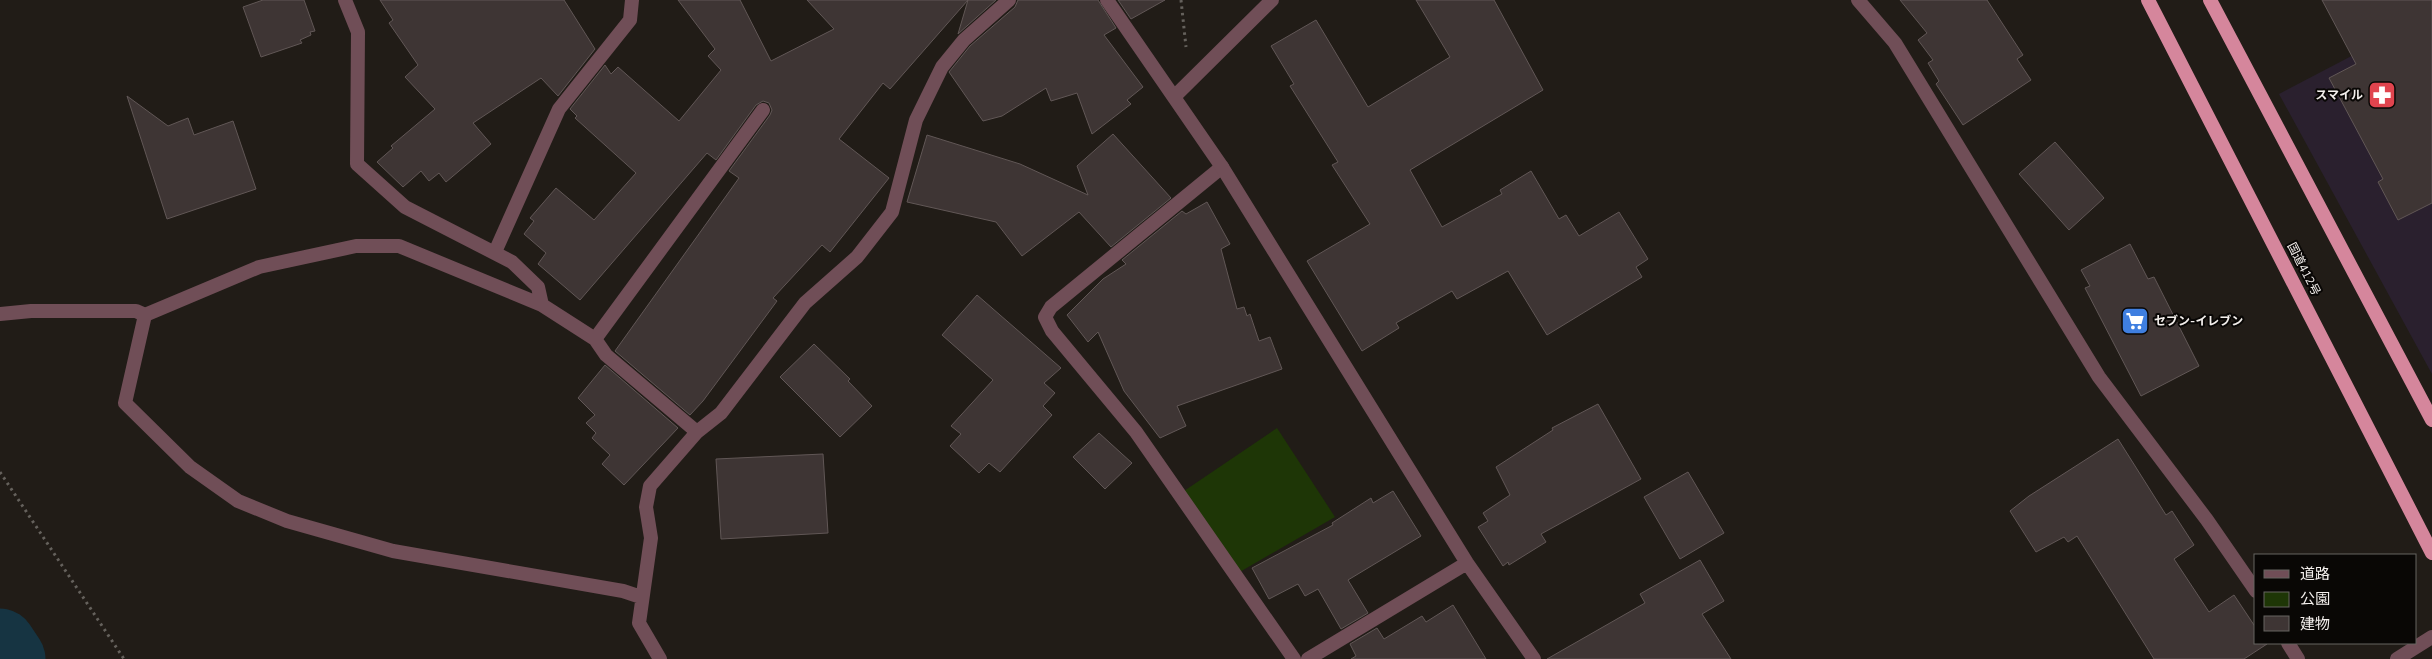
<svg xmlns="http://www.w3.org/2000/svg" width="2432" height="659" font-family="'Nunito Sans','Noto Sans JP',sans-serif">
	<style>
		.commercial { fill: #2a202e }
		.green { fill: #1e3606 }
		.lines { fill: none; stroke-linecap: round; stroke-linejoin: round }
		.river { stroke: #163442; stroke-width: 71 }
		.building { fill: #3e3534; stroke: #615756 }
		.path { stroke: #65615c; stroke-width: 3; stroke-dasharray: 2.5 4; stroke-linecap: butt }
		.service { stroke: #704e57; stroke-width: 14 }
		.minor { stroke: #704e57; stroke-width: 14 }
		.trunk { stroke: #d5869c; stroke-width: 14 }
		.labels { text-anchor: middle; stroke-width: 4; stroke-linejoin: round; paint-order: stroke }
		.poi-label { font-size: 12px; font-weight: bold; fill: #f3efec; stroke: #090705; text-anchor: end }
		.street-label { font-size: 12px; fill: #f3efec; stroke: #090705 }
	</style>
	<rect width="100%" height="100%" fill="#211c17"/>
	<path class="commercial" d="M2407 27 2432 70V374L2279 94Z"/>
	<path class="green" d="M1277 428 1335 517 1238 573 1184 491Z"/>
	<g class="lines">
		<path class="river" d="M0 644 10 659"/>
	</g>
	<path class="building" d="M263 0H304L315 31 310 32 311 35 300 40 302 43 261 57 243 7Z
		M380 0H564L595 49 558 96 541 78 473 123 491 144 446 182 439 173 429 181 421 171 403 187 377 162 393 148 391 146 435 109 405 77 418 65 389 23 393 20Z
		M678 0H740L771 61 834 29 807 0H996L958 34 968 0 890 89 883 83 839 139 889 178 830 252 822 245 773 298 777 301 703 401 690 415 615 351 739 178 729 171 770 115 772 110 769 103 763 101 756 105 716 160 707 153 580 300 538 264 546 253 524 234 534 221 530 218 556 188 594 220 636 173 575 118 577 116 570 109 605 65 611 74 618 67 679 121 721 70 708 56 715 49Z
		M1018 0H1098L1116 28 1104 35 1143 87 1127 100 1131 104 1092 134 1077 93 1051 101 1046 88 1002 116 983 121 949 72 970 46 1015 7Z
		M1118 0H1165L1131 19Z
		M1416 0H1494L1543 90 1410 170 1442 227 1502 194 1500 190 1531 171 1559 219 1566 215 1579 236 1619 212 1648 259 1636 267 1642 277 1547 335 1508 271 1457 299 1452 291 1396 323 1399 328 1362 351 1307 261 1370 224 1332 165 1338 162 1290 86 1294 84 1271 46 1316 20 1368 107 1450 57Z
		M1900 0H1987L2023 55 2017 59 2031 80 1963 125 1936 84 1939 81 1928 63 1933 60 1918 40 1927 33Z
		M2322 0H2432V203L2398 220 2378 182 2383 179 2329 78 2356 64Z
		M127 96 168 126 188 118 194 135 233 121 256 189 167 219Z
		M1113 134 1171 198 1111 247 1079 212 1022 256 996 222 907 202 927 135 1020 164 1088 195 1077 166Z
		M2055 142 2104 198 2069 230 2019 174Z
		M1207 202 1230 244 1221 249 1237 309 1244 307 1247 316 1250 314 1259 341 1270 337 1282 369 1177 406 1186 426 1160 438 1124 391 1098 332 1088 342 1067 315 1103 279 1126 264 1122 260 1182 211 1186 214Z
		M2130 244 2148 279 2154 277 2199 366 2141 396 2085 288 2090 286 2081 270Z
		M977 295 1061 368 1044 383 1055 393 1043 406 1052 415 1000 472 989 463 979 473 950 446 961 434 951 426 993 380 942 335Z
		M814 344 850 379 848 381 872 406 840 437 780 377Z
		M605 365 678 428 624 485 602 464 610 455 592 438 596 433 586 423 595 415 578 398Z
		M1598 404 1641 479 1541 534 1546 542 1509 565 1508 562 1503 566 1478 527 1488 521 1483 513 1510 495 1496 467 1553 430 1552 428Z
		M1099 433 1132 463 1105 489 1073 457Z
		M2118 439 2166 515 2172 511 2194 545 2174 559 2209 612 2234 595 2256 628V643L2267 644 2244 659H2154L2077 536 2068 542 2064 537 2036 552 2010 511 2029 496Z
		M823 454 828 533 721 539 716 459Z
		M1688 472 1724 533 1680 559 1644 497Z
		M1393 491 1421 536 1348 580 1368 613 1341 629 1318 589 1305 596 1298 584 1269 599 1252 568 1333 525 1332 523 1371 498 1373 503Z
		M1700 560 1724 601 1702 614 1731 659H1547L1645 603 1640 594Z
		M1453 605 1486 659H1351L1356 656 1350 644 1377 628 1384 639 1422 616 1426 622Z"/>
	<g class="lines">
		<path class="path" d="M1181 0 1186 47
			M0 472 124 659"/>
		<path class="service" d="M1222 167 1051 307 1045 317 1052 331 1136 432 1294 659"/>
		<path class="minor" d="M345 0 358 32 357 164 405 207 512 262 538 287 542 305 595 339 606 355 697 432
			M1107 0 1222 167 1467 563 1534 659
			M1858 0 1895 43 2099 377 2207 520 2256 591
			M1175 96 1272 0
			M495 252 559 109 630 20 632 0
			M0 314 31 311H136L145 315 259 267 356 246H399L542 305
			M145 315 125 403 190 467 238 501 287 521 393 551 623 591 641 597
			M595 339 763 110
			M2288 643 2298 659
			M660 659 639 623 651 538 646 507 650 486 697 432 721 413 805 303 857 257 892 212 916 120 942 67 964 40 1009 0
			M1308 659 1467 563
			M2397 659 2432 637"/>
		<path class="trunk" d="M2148 0 2432 553
			M2210 0 2432 420"/>
	</g>
	<defs>
		<g id="pharmacy-square" transform="scale(1.4375)"><rect x="-9" y="-9" width="18" height="18" rx="4" fill="#e0444e" stroke="#090705"/><path d="M-2-6h4v4h4v4h-4v4h-4v-4h-4v-4h4Z" fill="#fff"/></g>
		<g id="supermarket-square" transform="scale(1.4375)"><rect x="-9" y="-9" width="18" height="18" rx="4" fill="#3f7fe0" stroke="#090705"/><path d="M-6-5.5h2.5l.6 2H6L4.5 2H-2.5L-4.4-4H-6ZM-1.5 3.2a1.3 1.3 0 1 0 .1 0ZM3 3.2a1.3 1.3 0 1 0 .1 0Z" fill="#fff"/></g>
	</defs>
	<g fill-rule="evenodd">
		<use href="#pharmacy-square" x="2382" y="95"/>
		<use href="#supermarket-square" x="2135" y="321"/>
	</g>
	<g class="labels">
		<g class="poi-label">
			<text x="2363" y="99">スマイル</text>
			<text x="2154" y="325" text-anchor="start">セブン-イレブン</text>
		</g>
		<g class="street-label">
			<text transform="translate(2304 269) rotate(63)" y="4">国道412号</text>
		</g>
	</g>
	<rect x="2254" y="554" width="162" height="90" fill="#090705" stroke="#676461"/>
	<rect x="2264" y="570" width="25" height="8" fill="#704e57" stroke="#676461"/>
	<text x="2300" y="579" font-size="15" fill="#f3efec">道路</text>
	<rect x="2264" y="592" width="25" height="15" fill="#1e3606" stroke="#676461"/>
	<text x="2300" y="604" font-size="15" fill="#f3efec">公園</text>
	<rect x="2264" y="616" width="25" height="15" fill="#3e3534" stroke="#676461"/>
	<text x="2300" y="629" font-size="15" fill="#f3efec">建物</text>
</svg>
